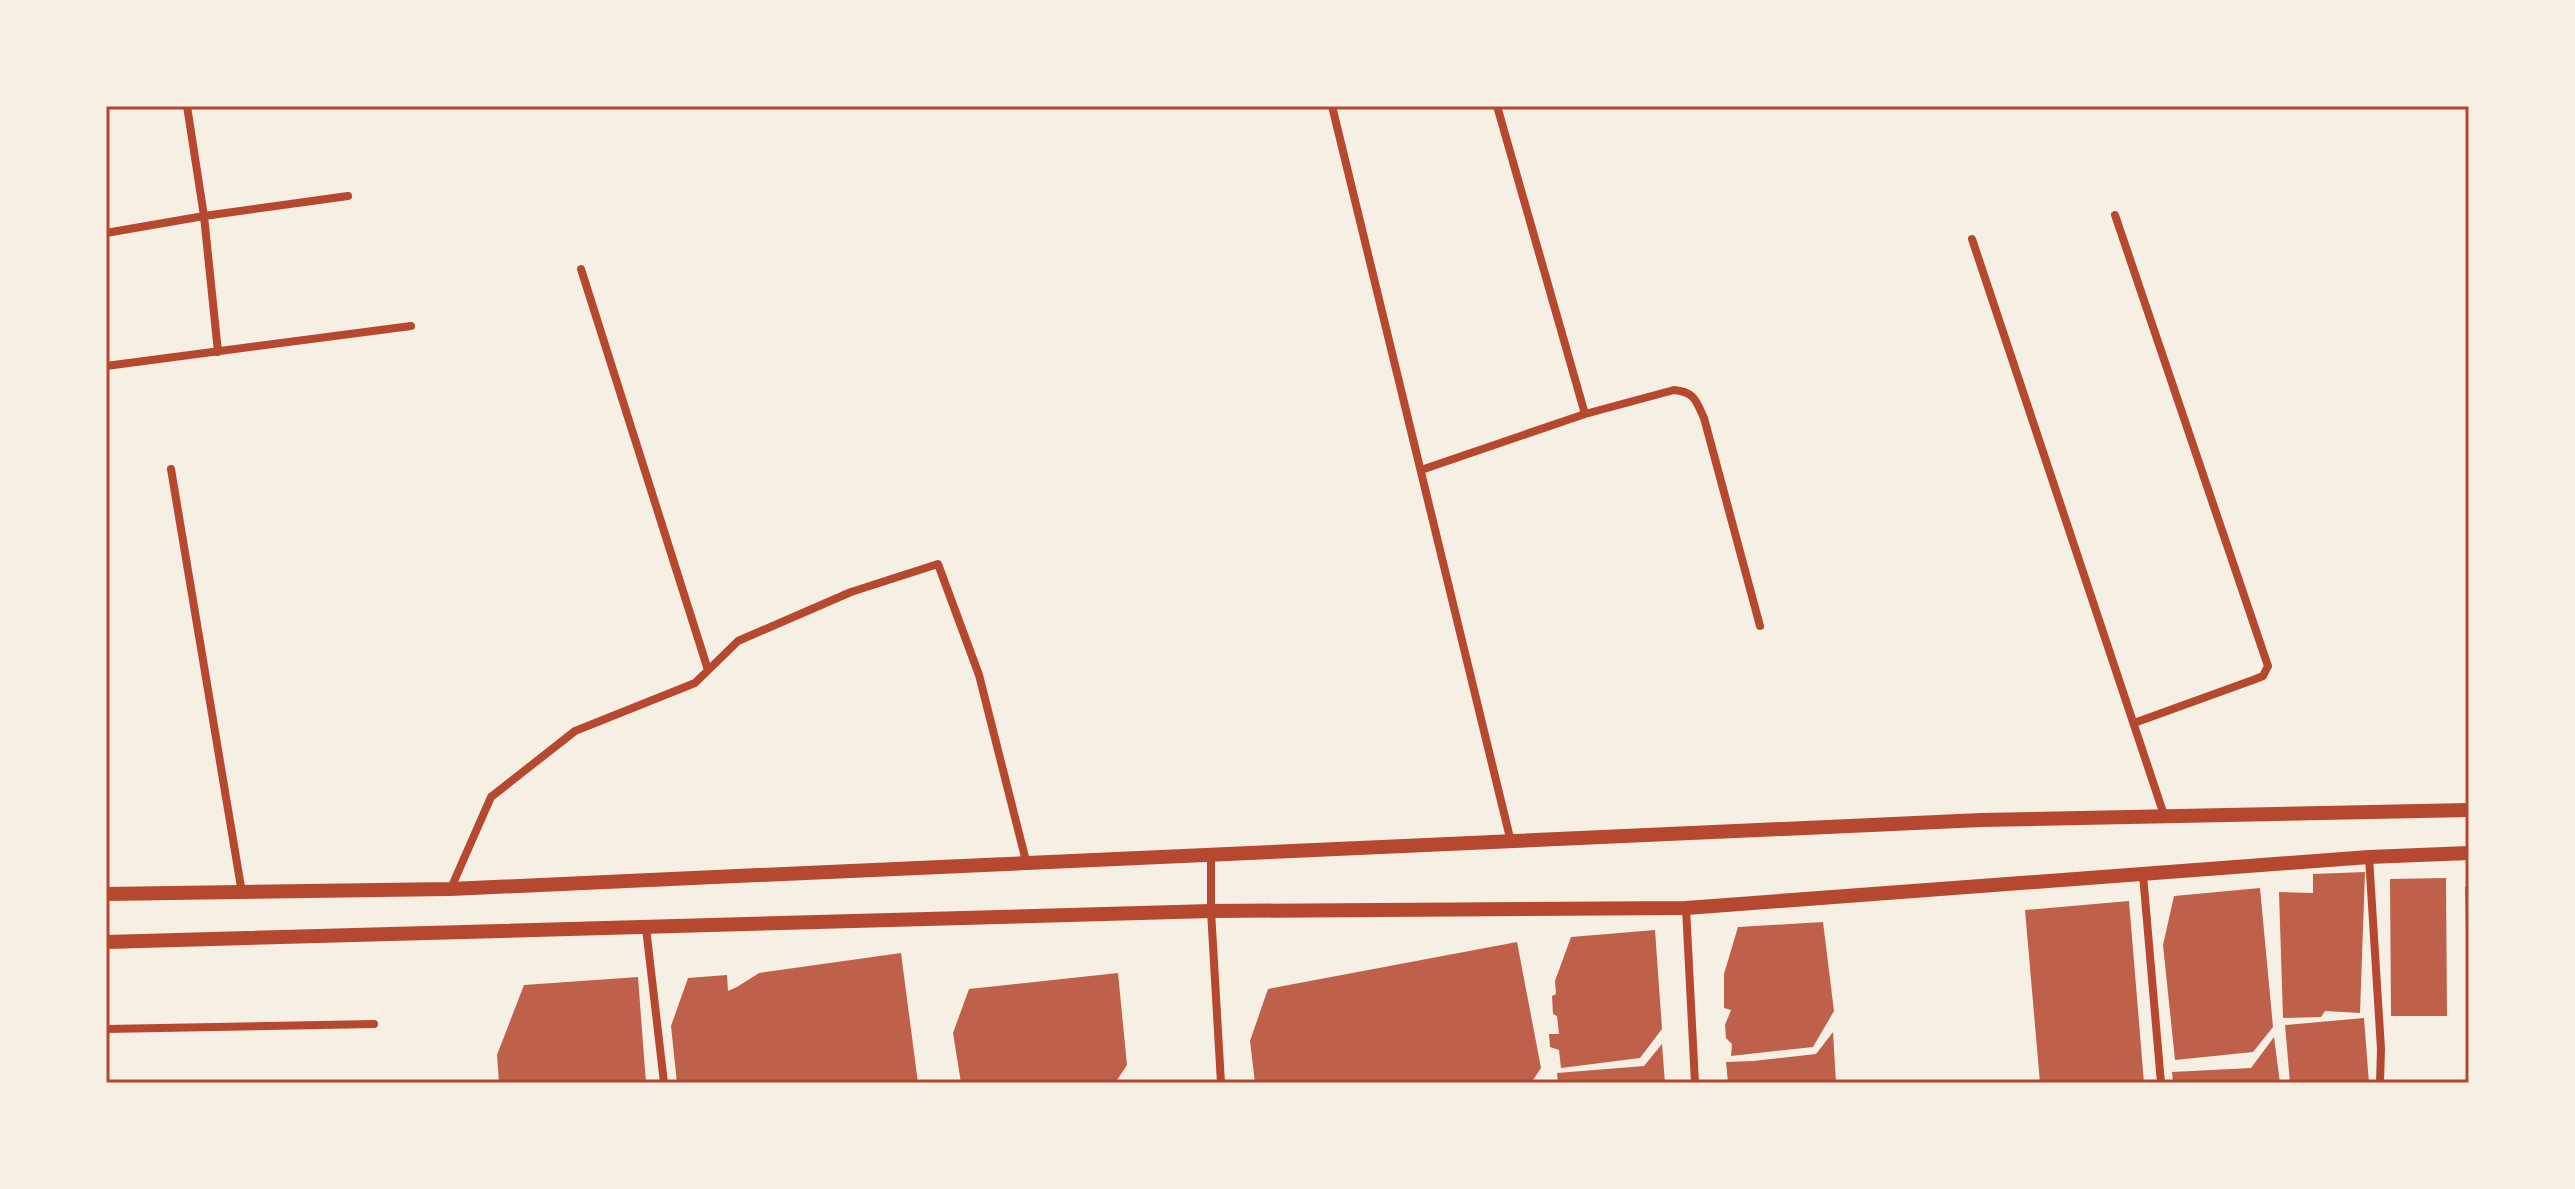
<svg xmlns="http://www.w3.org/2000/svg" width="2575" height="1189" font-family="Commissioner,sans-serif">
	<style>
		.building { fill: #bf614a }
		.lines { fill: none; stroke-linecap: round; stroke-linejoin: round }
		.minor { stroke: #b5482f; stroke-width: 8 }
		.tertiary { stroke: #b5482f; stroke-width: 14 }
		.neatline { fill: none; stroke: #b5482f; stroke-width: 3 }
	</style>
	<rect width="100%" height="100%" fill="#f6efe4"/>
	<path class="building" d="M2365 872 2360 1013 2325 1011 2321 1017 2283 1018 2279 892 2313 893V874Z
		M2446 878 2447 1016H2391L2390 879Z
		M2465 887H2469V930H2466Z
		M2260 888 2273 1027 2253 1052 2175 1060 2163 945 2174 896Z
		M2129 901 2144 1083H2040L2025 910Z
		M1823 922 1834 1011 1813 1047 1731 1056 1732 1044 1726 1038 1725 1025 1731 1010 1724 1008V974L1738 927Z
		M1655 930 1662 1029 1640 1058 1561 1068 1559 1050 1550 1047 1549 1034H1559L1557 1016 1553 1014 1552 996 1556 994 1555 981 1571 937Z
		M1517 942 1541 1068 1531 1083H1255L1250 1041 1268 989Z
		M901 953 918 1083H677L671 1026 688 978 727 975 728 991 737 987 759 973Z
		M1118 973 1127 1065 1115 1083H961L953 1033 969 989Z
		M638 977 646 1083H499L497 1055 524 985Z
		M2364 1018 2369 1083H2290L2285 1025Z
		M1833 1032 1836 1083H1728L1726 1062 1753 1061 1816 1054Z
		M2274 1037 2280 1083H2173L2172 1072 2251 1068Z
		M1662 1044 1665 1083H1558L1557 1073 1644 1066Z"/>
	<g class="lines">
		<path class="minor" d="M187 106 204 216 218 352
			M1332 106 1511 842
			M1497 106 1585 414
			M2115 215 2268 666 2263 676 2253 680 2134 723
			M106 233 204 216 348 196
			M1972 239 2164 815
			M581 269 708 670
			M106 366 411 326
			M171 469 242 893
			M1421 470 1585 414 1674 390C1695 392 1696 401 1704 418L1760 626
			M1211 855V911L1221 1083
			M2369 857 2381 1049 2380 1083
			M2143 875 2161 1083
			M451 888 491 797 575 731 695 683 738 641 851 592 938 564 979 675 1027 865
			M1686 908 1695 1083
			M646 928 664 1083
			M106 1029 374 1024"/>
		<path class="tertiary" d="M106 894 450 889 1981 820 2469 810
			M106 942 1211 911 1686 908 2369 857 2469 853"/>
	</g>
	<rect width="2575" height="1189" fill="none" stroke="#f6efe4" stroke-width="216"/>
	<rect x="108" y="108" width="2359" height="973" class="neatline"/>
</svg>
